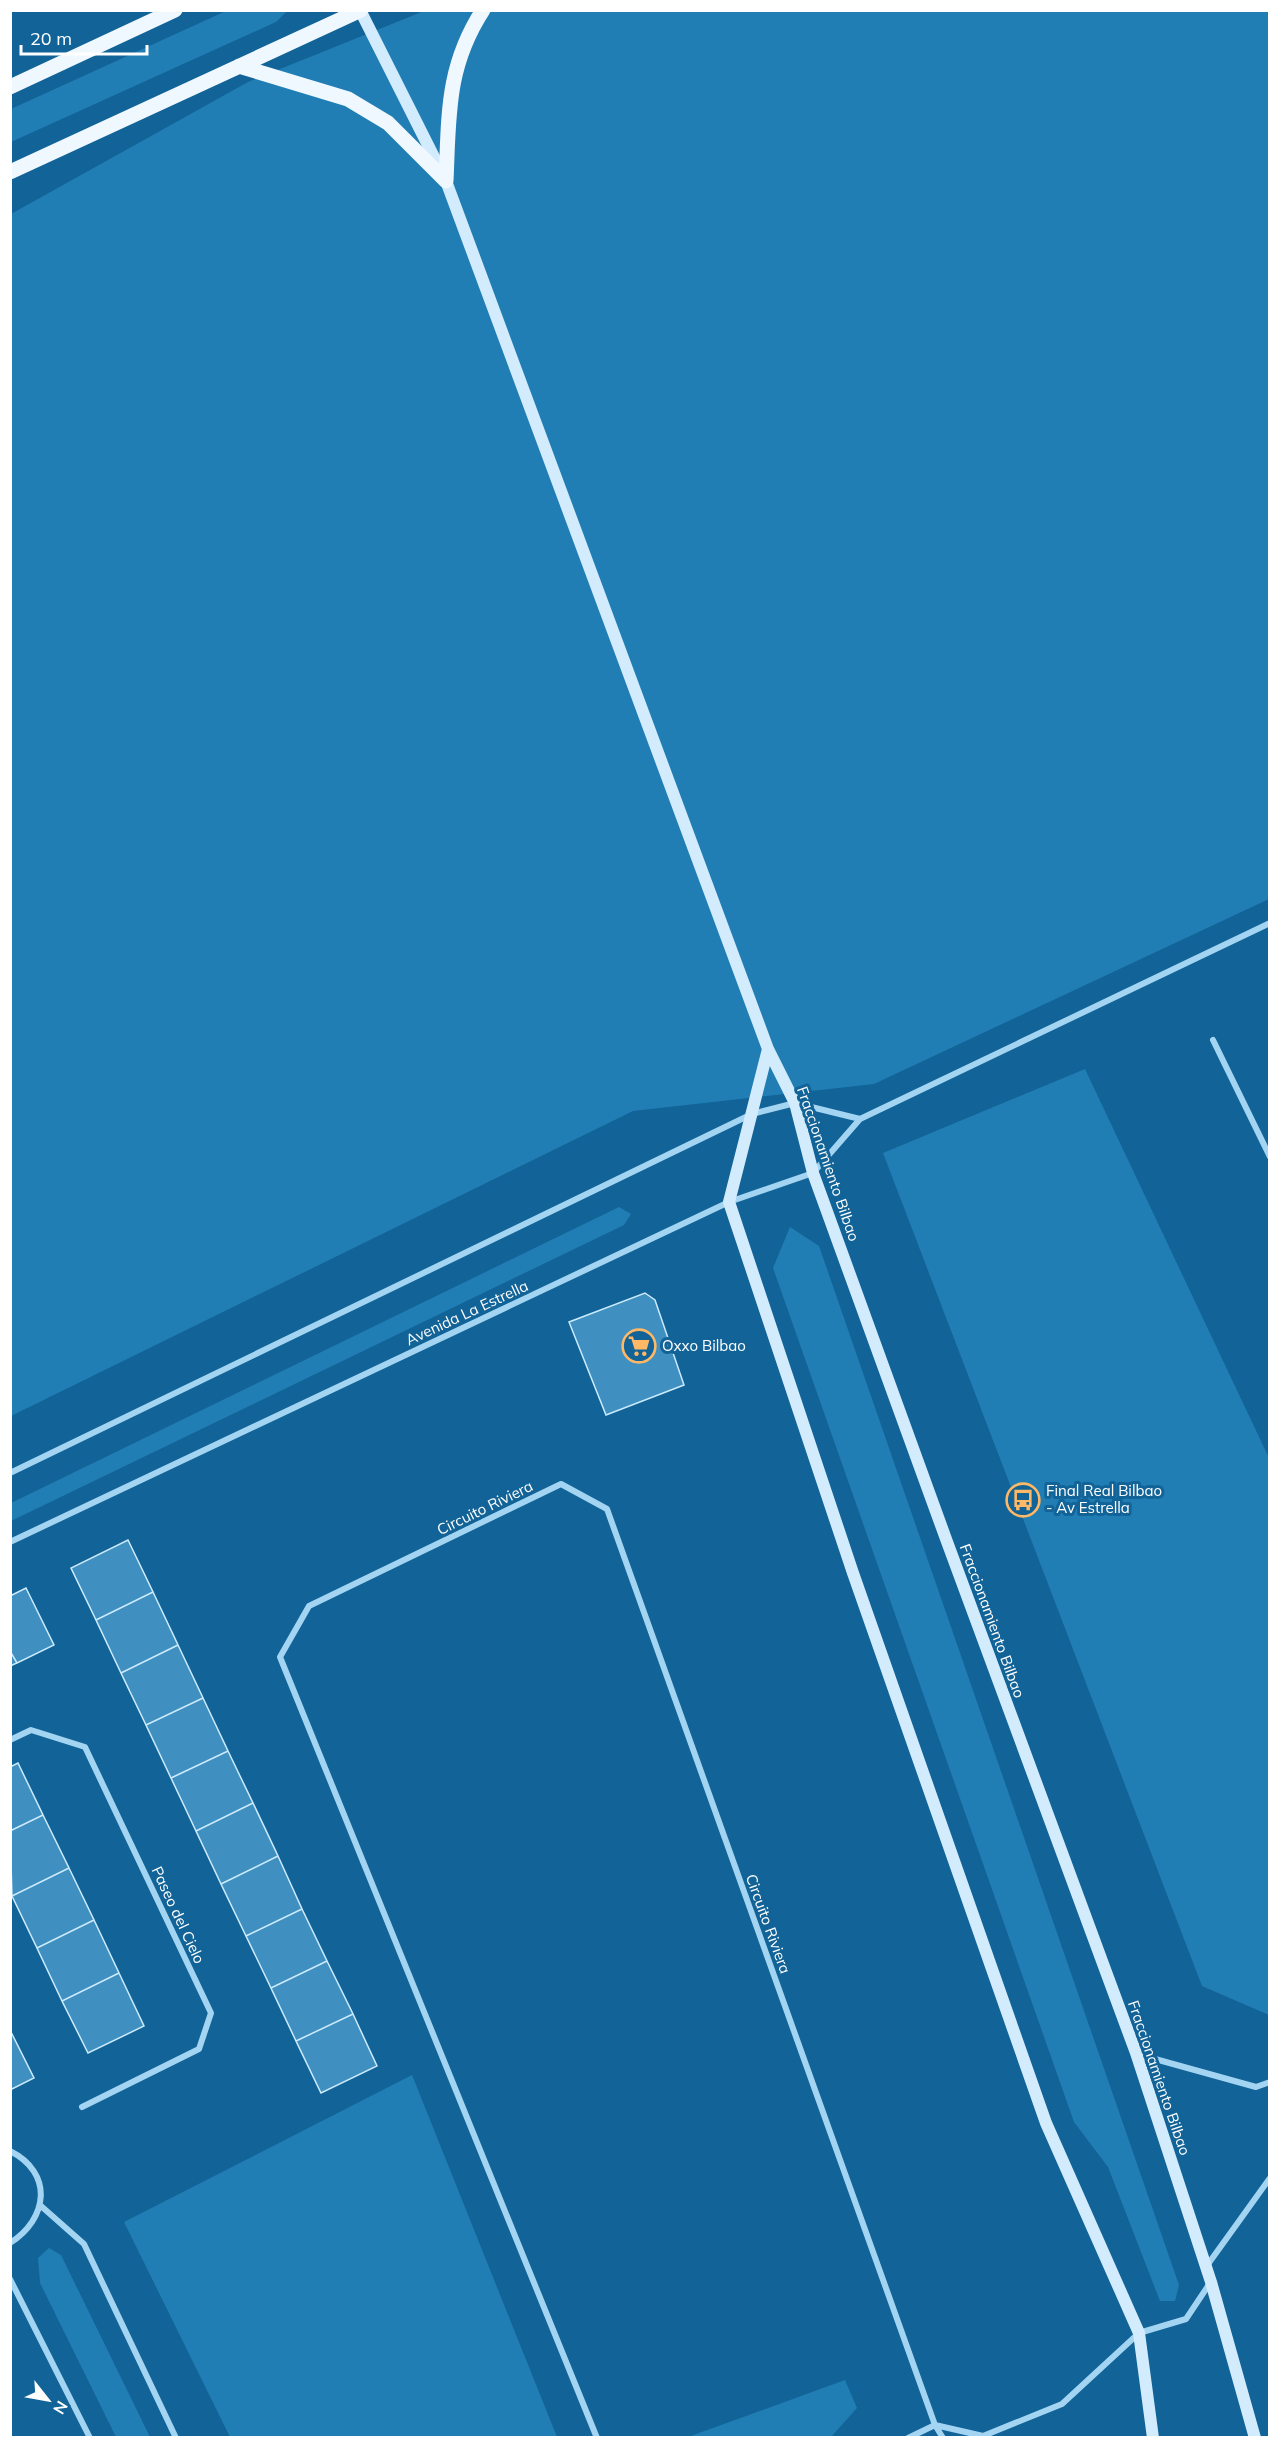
<svg xmlns="http://www.w3.org/2000/svg" width="1280" height="2448" font-family="Mulish,sans-serif">
	<style>
		.green { fill: #217eb4 }
		.building { fill: #3f8fc0; stroke: #cbebfd; stroke-width: 1.5 }
		.lines { fill: none; stroke-linecap: round; stroke-linejoin: round }
		.street { stroke: #a3d5f3; stroke-width: 6 }
		.secondary { stroke: #d3ecfd; stroke-width: 12 }
		.primary { stroke: #eff8ff; stroke-width: 15 }
		.labels { text-anchor: middle; stroke-width: 6; stroke-linejoin: round; paint-order: stroke }
		.street-label { font-size: 15px; fill: #fff; stroke: #126397 }
		.poi-label { font-size: 15px; fill: #fff; stroke: #126397; text-anchor: start }
	</style>
	<rect width="100%" height="100%" fill="#126397"/>
	<path class="green" d="M226 11H287L276 22 11 142V109Z
		M424 11H1269V899L874 1084 633 1111 11 1416V214L248 82Z
		M1085 1069 1269 1458V2015L1202 1986 883 1153Z
		M619 1207 631 1214 624 1225 11 1521V1503Z
		M790 1227 819 1246 1179 2285 1175 2301H1160L1108 2167 1074 2122 773 1268Z
		M412 2075 557 2437H230L124 2222Z
		M49 2248 61 2255 150 2437H116L40 2283 38 2258Z
		M845 2380 857 2408 831 2437H688Z"/>
	<path class="building" d="M645 1293 655 1300 684 1385 606 1415 569 1322Z
		M128 1540 153 1592 96 1620 71 1568Z
		M26 1588 54 1645 17 1663 10 1651V1596Z
		M153 1592 178 1645 121 1673 96 1620Z
		M178 1645 203 1698 146 1725 121 1673Z
		M10 1651 17 1663 10 1666Z
		M203 1698 228 1751 171 1778 146 1725Z
		M228 1751 253 1803 196 1831 171 1778Z
		M18 1763 43 1815 10 1831V1767Z
		M253 1803 278 1856 221 1884 196 1831Z
		M43 1815 69 1868 12 1896 10 1831Z
		M278 1856 302 1909 246 1936 221 1884Z
		M69 1868 94 1920 37 1948 12 1896Z
		M302 1909 327 1961 271 1988 246 1936Z
		M94 1920 119 1973 62 2001 37 1948Z
		M327 1961 353 2014 296 2041 271 1988Z
		M119 1973 144 2026 88 2053 62 2001Z
		M353 2014 377 2066 321 2093 296 2041Z
		M10 2030 34 2078 10 2090Z"/>
	<g class="lines">
		<path class="street" d="M1213 1040 1270 1157
			M860 1119 1270 923
			M10 1473 752 1114 795 1103 860 1119 813 1173 729 1202 10 1542
			M10 1740 31 1730 85 1747 211 2013 199 2049 82 2107
			M1137 2054 1256 2087 1270 2082
			M10 2151C54 2173 48 2219 10 2243
			M41 2206 84 2244 176 2438
			M1206 2267 1270 2178
			M10 2279 90 2438
			M597 2438 280 1657 309 1606 561 1484 607 1509 935 2425 983 2436 1062 2404 1139 2333 1186 2319 1210 2283
			M908 2438 935 2425 943 2438"/>
		<path class="secondary" d="M360 10 446 181 768 1049
			M1153 2438 1139 2333 1046 2123 853 1573 729 1202 768 1049 795 1103 813 1173 946 1539 1136 2053 1211 2282 1255 2438"/>
		<path class="primary" d="M239 66 348 99 388 123 446 181
			M10 87 175 10
			M10 172 361 10
			M446 181C449 116 446 67 483 10"/>
	</g>
	<defs>
		<g id="supermarket-ring" transform="scale(1.725)"><circle r="9.5" fill="#126397" stroke="#ffb865" stroke-width="1.5"/><path d="M-6-5.5h2.5l.6 2H6L4.5 2H-2.5L-4.4-4H-6ZM-1.5 3.2a1.3 1.3 0 1 0 .1 0ZM3 3.2a1.3 1.3 0 1 0 .1 0Z" fill="#ffb865"/></g>
		<g id="bus-ring" transform="scale(1.725)"><circle r="9.5" fill="#126397" stroke="#ffb865" stroke-width="1.5"/><path d="M-5-6H5V4H4V6H2V4H-2V6H-4V4H-5ZM-3.5-4V0h7V-4ZM-3.5 1.2v1.5H-2V1.2ZM2 1.2v1.5H3.5V1.2Z" fill="#ffb865"/></g>
	</defs>
	<g fill-rule="evenodd">
		<use href="#supermarket-ring" x="639" y="1346"/>
		<use href="#bus-ring" x="1023" y="1500"/>
	</g>
	<g class="labels">
		<g class="street-label">
			<text transform="translate(828 1164) rotate(71)" y="5">Fraccionamiento Bilbao</text>
			<text transform="translate(467 1313) rotate(-25)" y="5">Avenida La Estrella</text>
			<text transform="translate(485 1508) rotate(-26)" y="5">Circuito Riviera</text>
			<text transform="translate(992 1621) rotate(70)" y="5">Fraccionamiento Bilbao</text>
			<text transform="translate(178 1915) rotate(65)" y="5">Paseo del Cielo</text>
			<text transform="translate(768 1924) rotate(70)" y="5">Circuito Riviera</text>
			<text transform="translate(1159 2078) rotate(71)" y="5">Fraccionamiento Bilbao</text>
		</g>
		<g class="poi-label">
			<text x="662" y="1351">Oxxo Bilbao</text>
			<text x="1046" y="1496">Final Real Bilbao<tspan x="1046" dy="17">- Av Estrella</tspan></text>
		</g>
	</g>
	<rect width="1280" height="2448" fill="none" stroke="#ffffff" stroke-width="24"/>
	<g transform="translate(48 2400) rotate(121)" stroke="#126397" stroke-width="4.5" paint-order="stroke">
	<path d="M0-4.5L10 22L0 15L-10 22Z" fill="#ffffff"/>
	<text y="-9" font-size="16" font-weight="bold" text-anchor="middle" fill="#ffffff">N</text>
	</g>
	<path d="M21 45v9h126v-9" fill="none" stroke="#ffffff" stroke-width="3"/>
	<text x="30" y="45" font-size="18" fill="#ffffff" stroke="#126397" stroke-width="4.5" paint-order="stroke">20 m</text>
</svg>
